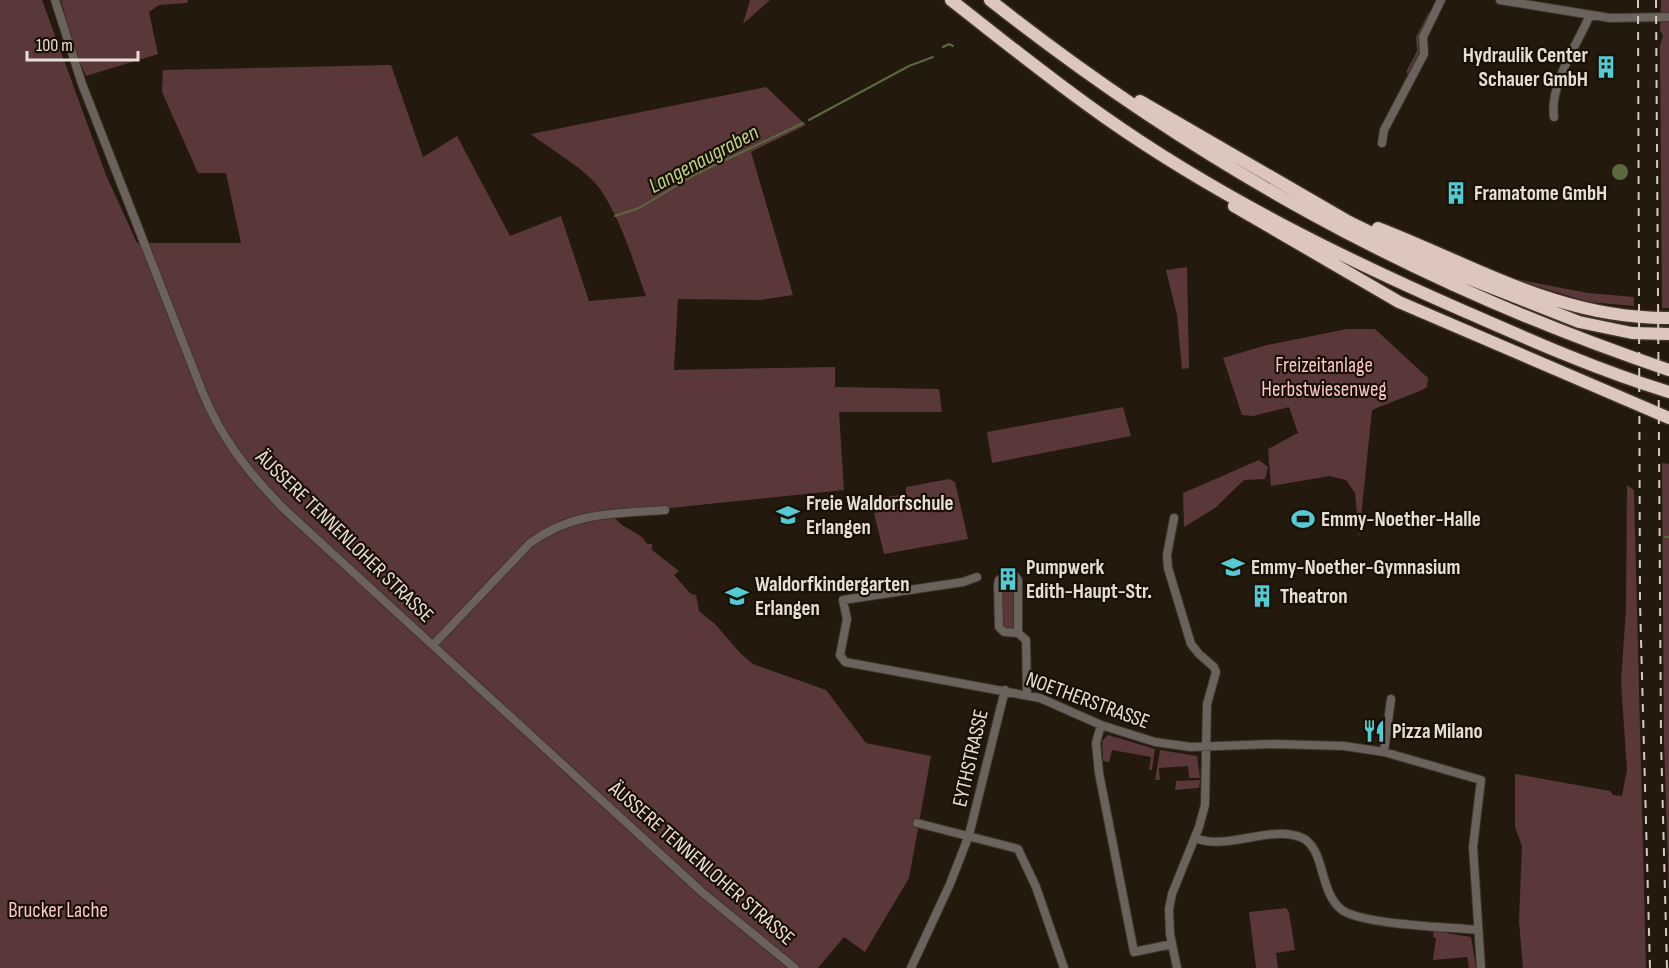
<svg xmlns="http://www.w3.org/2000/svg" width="1669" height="968" font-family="'Sofia Sans Condensed',sans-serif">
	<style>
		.green { fill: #5a383a }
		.water { fill: #5c693e }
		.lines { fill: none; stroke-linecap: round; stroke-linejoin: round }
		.stream { stroke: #5c693e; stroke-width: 2 }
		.minor-casing { stroke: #3f3529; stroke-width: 10 }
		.highway-casing { stroke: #3f3529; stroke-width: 15 }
		.minor { stroke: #6b625e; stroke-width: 8 }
		.highway { stroke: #dcc6be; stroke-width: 12 }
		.rail { stroke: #d2cac2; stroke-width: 2; stroke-dasharray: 8 8; stroke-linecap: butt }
		.labels { text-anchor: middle; stroke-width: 4.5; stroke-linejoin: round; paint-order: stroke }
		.poi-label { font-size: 21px; font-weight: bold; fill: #e7dfd7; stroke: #1a1005; text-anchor: start }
		.park-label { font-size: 21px; fill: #f9c6c7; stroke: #1a1005 }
		.street-label { font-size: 21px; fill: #e7dfd7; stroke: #1a1005 }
		.water-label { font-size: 22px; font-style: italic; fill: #bdd38c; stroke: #1a1005 }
	</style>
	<rect width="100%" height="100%" fill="#24190d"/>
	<path class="green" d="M0 0H42L106 175 137 243H241L226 173H198L162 92 163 70 391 65 423 157 457 136 510 236 561 216 589 301 646 296C633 261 622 221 600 189 585 168 552 151 531 134L766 87 806 125 751 152 793 295 761 300 678 299 674 370 835 367V387L939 389 942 412H839L844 490 612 514C622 531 639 529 647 544H652V550L679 571 674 575 691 594 696 595 699 611 716 625 740 653 753 664 826 690 866 743 931 756 909 878 865 952 844 937 818 968H0Z
		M61 0H188L187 3 159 5 149 12 158 54 86 76 75 51Z
		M750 0H770L743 24Z
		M1661 0H1669V308H1662L1660 46 1663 36 1660 30Z
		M1429 12 1431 14 1418 38 1420 51 1408 74 1406 72 1417 51 1416 37Z
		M1187 267 1189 368 1182 369 1177 315 1166 270Z
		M1510 278 1588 293 1634 297V306L1589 302Z
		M1347 329H1375L1428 378 1427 387 1422 390 1372 410 1359 537 1355 493 1346 480 1330 476 1271 486 1268 449 1298 433 1289 407 1253 416 1242 415 1223 358 1267 345Z
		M1123 407 1131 436 992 463 987 432Z
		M1259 460 1268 467 1265 479 1244 480 1215 508 1184 527 1183 493Z
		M1662 463 1669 464V896L1664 740Z
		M949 479 955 482 968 539 884 554 874 513 889 509 887 497 906 494V487Z
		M1627 485 1634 490 1646 968H1523L1519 921 1522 846 1515 827V774L1610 791 1613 795 1622 796 1627 769 1621 683 1626 608Z
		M1010 578 1015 581 1017 627 1014 630 1004 629 1001 624 1002 581Z
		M1108 735 1155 749 1152 770H1149L1151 757 1112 750 1109 762 1103 761 1102 741Z
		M1160 750 1197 756 1200 778H1189L1188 766 1159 768 1160 780H1155Z
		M1200 780 1199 788 1175 790 1176 781Z
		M1286 908 1289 912 1295 950 1276 953 1278 968H1256L1249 912Z
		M1434 931 1471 937 1476 968H1469L1467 957 1433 960 1436 938 1433 937Z"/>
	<path class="water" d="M1612 172a8 8 0 1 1 16 0a8 8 0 1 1-16 0Z"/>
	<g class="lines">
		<path class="stream" d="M943 47 949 44 953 46
			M809 120 909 66 933 57
			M615 216 639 208 696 174 803 123
			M1665 537H1669"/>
		<g class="minor-casing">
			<path id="minor" d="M55 0 82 84 202 391C221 438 248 472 283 508L703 893 795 968
				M1500 0 1610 18 1669 17
				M1554 117C1549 85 1577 45 1590 15
				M1382 143 1384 130 1424 54 1423 37 1441 0
				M1174 518 1167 555 1168 568 1191 644 1199 654 1214 667 1216 672 1207 704 1205 805 1199 827 1172 894 1169 909 1170 934 1177 968
				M977 577 963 582 843 600 847 619 840 655 845 662 1040 698 1101 725 1155 742 1191 747 1275 744 1344 746 1384 752 1481 780 1473 847 1481 968
				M1018 633 1004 632 999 627 998 585 999 580 1004 576H1015L1018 580V633L1026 640 1027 695
				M433 645 530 543C574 511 614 514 665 510
				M1101 725 1096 743 1099 773 1134 952 1172 944
				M1384 752 1391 699
				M917 823 1018 849 1036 887 1064 968
				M1195 838C1226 851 1270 825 1300 837 1326 846 1318 892 1342 910 1364 925 1449 927 1478 930
				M911 968 950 884 969 835 1005 690"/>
		</g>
		<g class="highway-casing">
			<path id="highway" d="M951 0C1001 39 1050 79 1103 116 1215 195 1340 257 1466 312 1532 341 1600 371 1669 392
				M990 0C1198 164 1417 285 1669 370
				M1140 101 1349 222 1452 272 1579 322 1632 333 1669 334
				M1234 206 1399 302 1669 418
				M1378 228C1476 266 1560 319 1669 318"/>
		</g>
		<use href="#minor" class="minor"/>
		<use href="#highway" class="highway"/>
		<path class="rail" d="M1638 0 1640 603 1650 968
			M1656 0 1661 740 1667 968"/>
	</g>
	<defs>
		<g id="building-bare" transform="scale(1.8)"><path d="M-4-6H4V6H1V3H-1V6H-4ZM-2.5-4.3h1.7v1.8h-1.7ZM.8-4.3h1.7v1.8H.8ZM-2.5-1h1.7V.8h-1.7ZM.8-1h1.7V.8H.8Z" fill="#51ccd4" stroke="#1a1005" stroke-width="2.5" paint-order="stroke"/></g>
		<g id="school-bare" transform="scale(1.8)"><path d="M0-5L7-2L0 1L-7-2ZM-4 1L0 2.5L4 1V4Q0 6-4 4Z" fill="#51ccd4" stroke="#1a1005" stroke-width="2.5" paint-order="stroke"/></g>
		<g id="stadium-bare" transform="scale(1.8)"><path d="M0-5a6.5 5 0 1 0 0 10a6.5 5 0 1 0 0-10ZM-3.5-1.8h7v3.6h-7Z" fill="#51ccd4" stroke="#1a1005" stroke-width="2.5" paint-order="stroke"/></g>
		<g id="restaurant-bare" transform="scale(1.8)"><path d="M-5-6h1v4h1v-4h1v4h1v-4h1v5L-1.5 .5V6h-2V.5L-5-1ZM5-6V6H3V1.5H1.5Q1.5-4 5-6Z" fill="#51ccd4" stroke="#1a1005" stroke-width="2.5" paint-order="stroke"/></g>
	</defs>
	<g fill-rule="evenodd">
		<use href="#building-bare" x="1606" y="67"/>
		<use href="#building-bare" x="1456" y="193"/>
		<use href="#school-bare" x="788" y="515"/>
		<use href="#stadium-bare" x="1303" y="519"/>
		<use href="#school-bare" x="1233" y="567"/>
		<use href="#building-bare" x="1008" y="579"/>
		<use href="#school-bare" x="737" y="596"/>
		<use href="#building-bare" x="1262" y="596"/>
		<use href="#restaurant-bare" x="1374" y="731"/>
	</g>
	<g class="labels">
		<g class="poi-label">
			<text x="1588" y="62" text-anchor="end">Hydraulik Center<tspan x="1588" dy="24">Schauer GmbH</tspan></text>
			<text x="1474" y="200">Framatome GmbH</text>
			<text x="806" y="510">Freie Waldorfschule<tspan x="806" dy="24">Erlangen</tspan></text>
			<text x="1321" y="526">Emmy-Noether-Halle</text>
			<text x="1026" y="574">Pumpwerk<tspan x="1026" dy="24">Edith-Haupt-Str.</tspan></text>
			<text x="1251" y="574">Emmy-Noether-Gymnasium</text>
			<text x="755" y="591">Waldorfkindergarten<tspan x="755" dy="24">Erlangen</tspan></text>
			<text x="1280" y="603">Theatron</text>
			<text x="1392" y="738">Pizza Milano</text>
		</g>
		<g class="park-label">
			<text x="1324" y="372">Freizeitanlage<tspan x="1324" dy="24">Herbstwiesenweg</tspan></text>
			<text x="58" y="917">Brucker Lache</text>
		</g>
		<g class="street-label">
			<text transform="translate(345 536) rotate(44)" y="7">ÄUSSERE TENNENLOHER STRASSE</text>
			<text transform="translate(1088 700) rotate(20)" y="7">NOETHERSTRASSE</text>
			<text transform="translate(970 758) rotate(-77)" y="7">EYTHSTRASSE</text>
			<text transform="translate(702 863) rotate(41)" y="7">ÄUSSERE TENNENLOHER STRASSE</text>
		</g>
		<g class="water-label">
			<text transform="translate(703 158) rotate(-28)" y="8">Langenaugraben</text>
		</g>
	</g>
	<path d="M27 51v9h111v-9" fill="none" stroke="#e7dfd7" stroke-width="3"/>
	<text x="36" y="51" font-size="18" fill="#e7dfd7" stroke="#1a1005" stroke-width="4.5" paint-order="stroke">100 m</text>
</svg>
